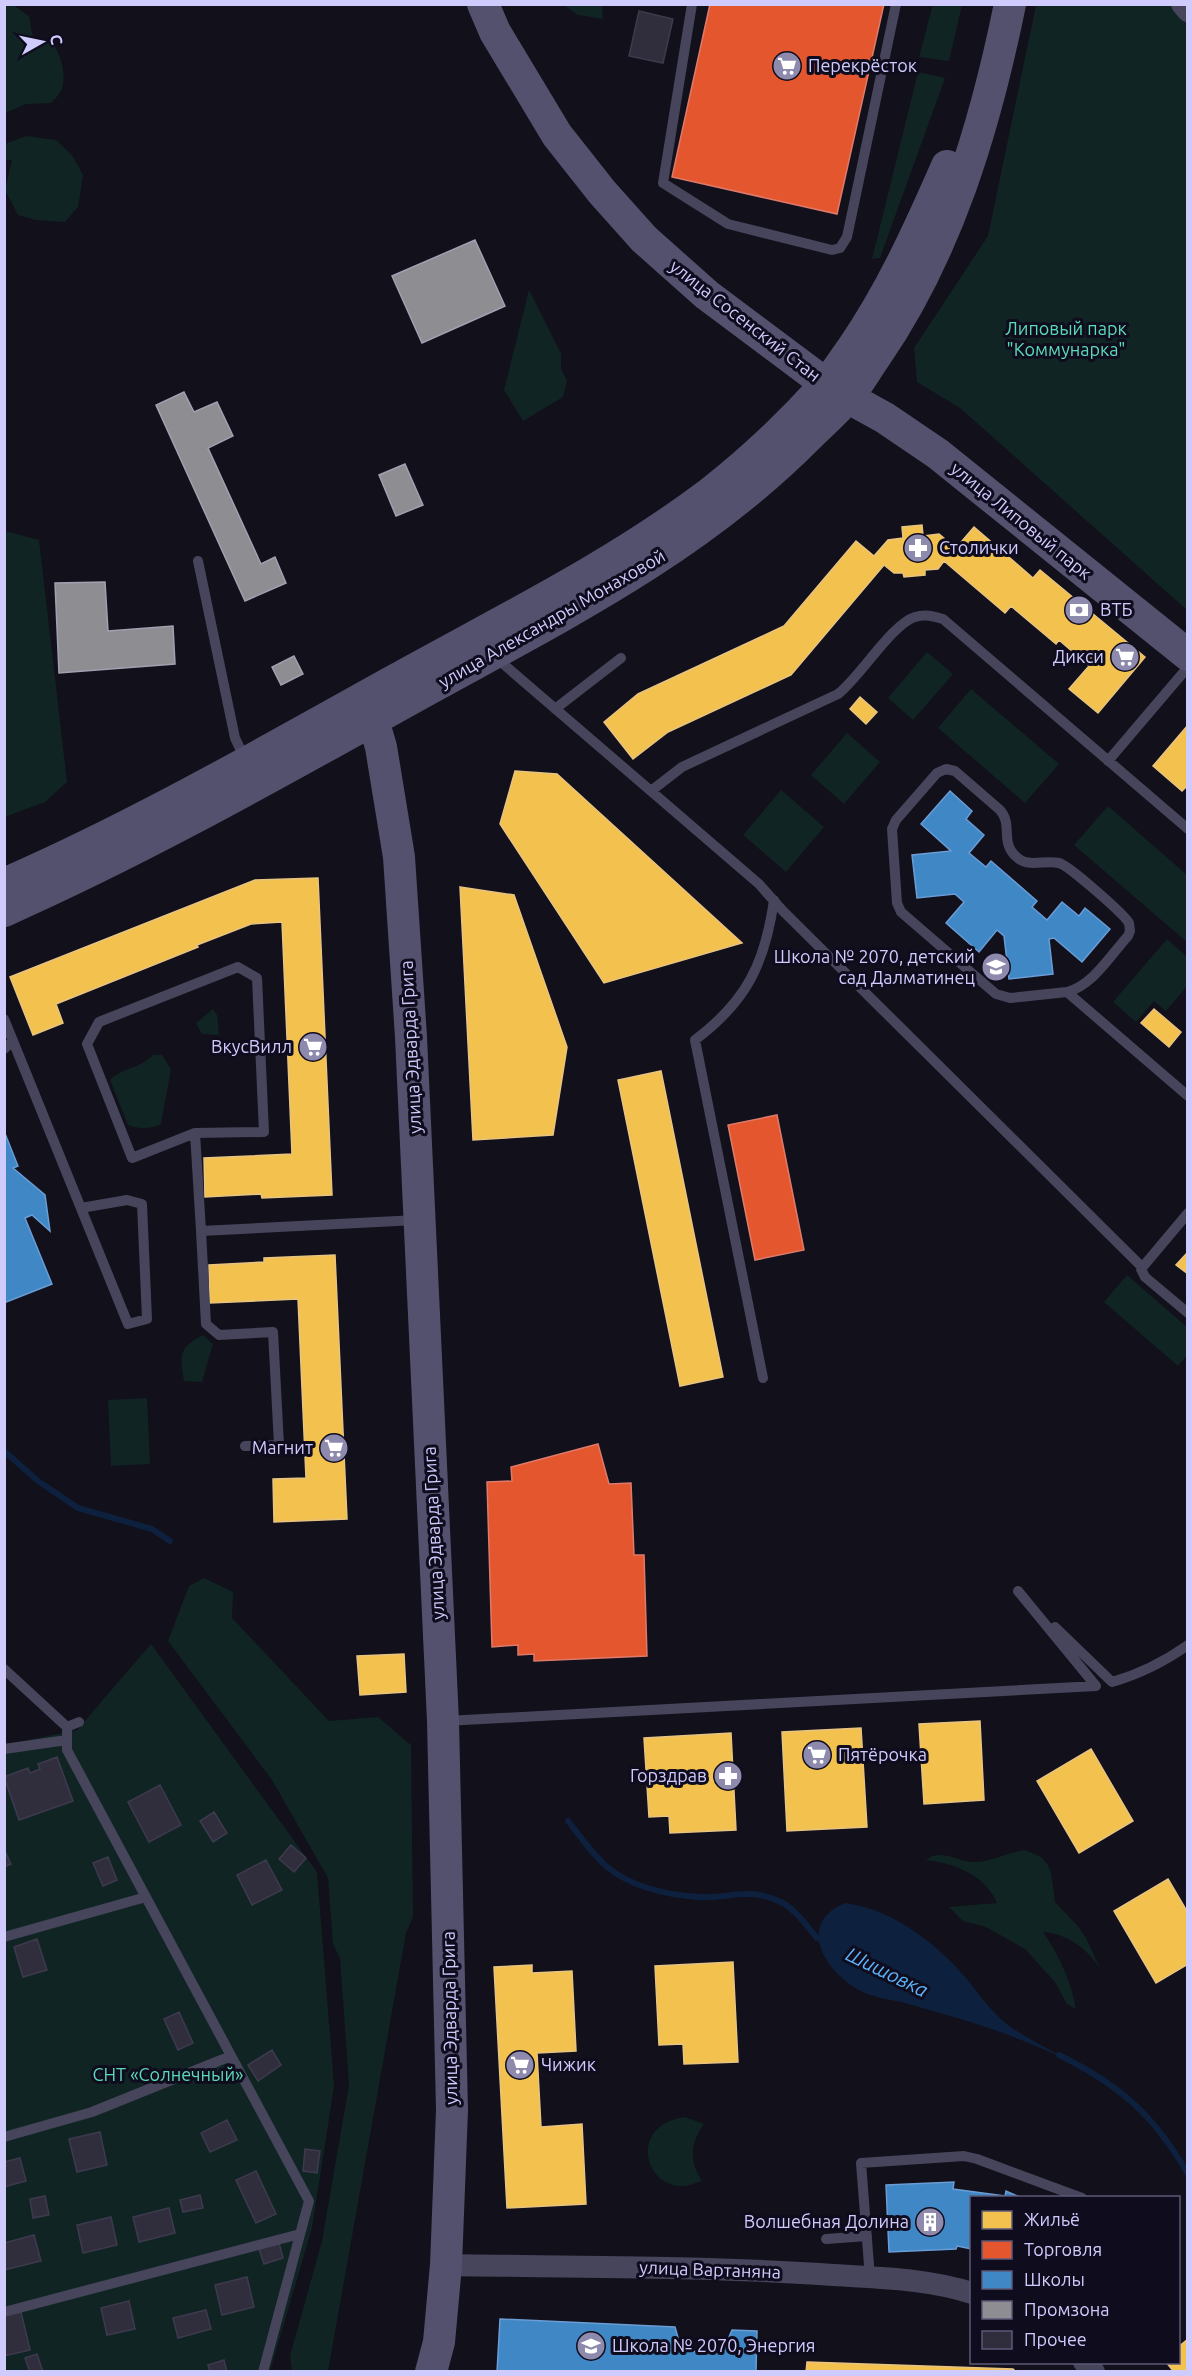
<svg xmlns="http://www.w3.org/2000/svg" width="1192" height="2376" font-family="Ubuntu,sans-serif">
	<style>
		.green { fill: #102424 }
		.water { fill: #0d203d }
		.homes { fill: #f2c14e; stroke: #e8c482; stroke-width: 1.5 }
		.shops { fill: #e4572e; stroke: #de7a6c; stroke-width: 1.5 }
		.schools { fill: #3f88c5; stroke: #6a9cd6; stroke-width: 1.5 }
		.industry { fill: #8d8d92; stroke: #a1a0b2; stroke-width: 1.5 }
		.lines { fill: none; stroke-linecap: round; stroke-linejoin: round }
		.stream { stroke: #0d203d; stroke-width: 6 }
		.building { fill: #302e3c; stroke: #3e3a4e; stroke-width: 1.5 }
		.lane { stroke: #46455b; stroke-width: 10 }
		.street { stroke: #46455b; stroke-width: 22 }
		.secondary { stroke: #53516e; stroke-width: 32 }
		.labels { text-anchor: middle; stroke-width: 6; stroke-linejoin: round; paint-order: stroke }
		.poi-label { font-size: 18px; fill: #d0cbfd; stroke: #0f0c1e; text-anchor: start }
		.street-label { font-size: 18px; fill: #d0cbfd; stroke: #0f0c1e }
		.park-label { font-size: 18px; fill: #5adab9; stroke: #0f0c1e }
		.water-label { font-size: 20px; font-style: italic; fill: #5cb3fa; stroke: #0f0c1e }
	</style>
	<rect width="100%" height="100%" fill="#12101a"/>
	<path class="green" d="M5 4 13 5 29 16 33 38 50 39C60 52 68 75 61 91 59 95 54 100 51 103L26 104 5 113Z
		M933 4 962 5 949 61 919 57Z
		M564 5H602L603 19 578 15Z
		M1036 5H1187V610L960 408 917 382 914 348 988 236Z
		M918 72 945 78 880 258 872 259Z
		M26 136 56 140 72 155 83 175 78 207 65 222 36 220 18 215 5 190 12 160H5V144Z
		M529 290 561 354V369L567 381 563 397 523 421 504 390Z
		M5 531 39 540 67 782 45 802 5 817Z
		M927 652 953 674 913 720 888 698Z
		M971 689 1059 764 1025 803 938 728Z
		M847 733 880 762 844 804 811 775Z
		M781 790 824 827 786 872 743 835Z
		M1108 806 1187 875V942L1074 845Z
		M1167 939 1187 957V986L1166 1011 1154 1001 1136 1022 1113 1002Z
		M213 1009 217 1015 219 1035 202 1034 196 1023Z
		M153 1055H162L171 1069 161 1124C154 1129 136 1129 128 1125L110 1080C122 1068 139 1069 153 1055Z
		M1127 1275 1187 1327V1355L1178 1366 1104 1302Z
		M203 1335 213 1344 202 1382 184 1381C180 1356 178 1348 203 1335Z
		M147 1398 150 1464 111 1466 108 1400Z
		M204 1578 233 1592 232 1618 329 1721 378 1717 411 1745 413 1917 406 1933 328 2371H292L290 2356 322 2241 349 2085 340 1958 333 1944 328 1878 272 1780 168 1641 189 1586Z
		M151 1644 317 1872 334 2086 312 2228 270 2371H5L4 1745 77 1730Z
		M1025 1850 1041 1857 1047 1864 1051 1872 1055 1902 1077 1925 1086 1938 1100 1968C1086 1948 1068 1934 1043 1932 1060 1957 1070 1979 1076 2009L1067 2004 1055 1982 1025 1949 986 1927 963 1921 949 1907 997 1903C986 1875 953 1863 926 1860 940 1848 957 1861 972 1862 990 1863 1007 1852 1025 1850Z
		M685 2117 704 2124C690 2143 689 2161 702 2181 697 2182 690 2186 684 2186 644 2189 628 2125 685 2117Z"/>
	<path class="water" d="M845 1903C889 1909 928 1937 958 1969 974 1986 985 2005 1003 2021 1021 2036 1046 2047 1066 2059 1028 2042 990 2027 950 2016 935 2012 920 2007 905 2003 889 1999 873 1998 857 1989 823 1969 797 1923 845 1903Z"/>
	<path class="homes" d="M922 525 923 536 939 534 956 548 974 527 1033 578 1040 570 1145 657 1098 713 1069 689 1089 666 1059 640 1056 644 1011 606 1005 613 944 561 938 569 925 570V575L904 577 903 573H894L884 565 791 675 668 732 633 759 604 722 638 694 784 626 856 541 874 556 888 540 903 538 902 527Z
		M860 697 877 712 866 724 850 709Z
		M1188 725V785L1182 791 1153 766Z
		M515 771 557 774 742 943 604 983 500 824Z
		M318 878 332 1195 262 1198 261 1194 205 1197 204 1158 292 1154 282 922 251 924 197 945 198 947 56 1004 63 1023 33 1035 10 977 255 880Z
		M460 887 514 895 567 1047 553 1135 473 1140Z
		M1154 1009 1181 1032 1169 1047 1141 1023Z
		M661 1071 723 1377 680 1386 618 1080Z
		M1188 1252V1274L1176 1265Z
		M335 1255 347 1519 274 1522 273 1479 306 1478 298 1299 210 1303 209 1265 264 1262V1258Z
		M404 1654 406 1692 360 1695 357 1656Z
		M980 1721 984 1800 924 1804 919 1724Z
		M861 1728 867 1827 787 1831 782 1732Z
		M731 1733 736 1830 670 1833 669 1816 649 1817 644 1738Z
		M1091 1749 1133 1821 1079 1853 1037 1781Z
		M1168 1879 1188 1913V1964L1156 1983 1114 1911Z
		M733 1962 738 2062 684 2064 683 2044 659 2045 655 1966Z
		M532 1965V1973L572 1971 576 2051 537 2053 541 2127 582 2124 586 2204 507 2208 494 1967Z
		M1188 2339V2372H1174L1166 2362H1178V2347Z
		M807 2362 1013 2369 1016 2372H806Z"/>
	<path class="shops" d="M710 4H884L837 214 672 177Z
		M777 1115 804 1250 755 1260 728 1125Z
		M598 1444 609 1484 631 1483 634 1555H644L647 1656 534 1661V1654L518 1655V1645L492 1647 487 1482 512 1481 511 1467Z"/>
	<path class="schools" d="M950 791 972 811 966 819 984 835 969 853 986 867 991 861 1037 901 1032 907 1047 920 1062 902 1079 916 1085 908 1110 929 1082 962 1054 938 1049 939 1053 974 1009 979 1004 936 997 930 979 952 946 923 964 902 955 894 917 898 912 855 951 851 921 824Z
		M4 1131 18 1166 13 1168 45 1195 50 1231 32 1215 25 1218 52 1284 4 1303Z
		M954 2182 953 2189 1005 2196 1006 2191 1022 2198H972V2249L957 2246 956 2249 889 2252 886 2185Z
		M500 2319 675 2327 679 2341 685 2348 701 2354 718 2350 726 2344 732 2330 757 2331 756 2372H497Z"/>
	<path class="industry" d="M475 240 505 306 422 343 392 276Z
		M184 392 194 412 217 402 233 436 208 448 261 564 275 557 286 583 245 601 156 405Z
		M405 464 423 505 396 516 379 475Z
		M105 582 108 631 173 626 175 664 59 673 55 583Z
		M294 656 303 674 281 685 272 667Z"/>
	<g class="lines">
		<path class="stream" d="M4 1451 38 1481 78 1508 152 1529 170 1541
			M568 1821C580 1836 593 1855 607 1867 632 1887 668 1895 699 1897 731 1899 747 1886 781 1902 795 1909 807 1926 817 1938L823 1940
			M1059 2055C1120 2085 1154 2115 1188 2174"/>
	</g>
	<path class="building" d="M639 11 673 19 663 63 629 56Z
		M57 1757 73 1801 19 1820 4 1777 28 1768 30 1773 40 1769 38 1764Z
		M160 1785 181 1825 149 1842 128 1802Z
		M214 1812 227 1833 213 1842 200 1821Z
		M291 1845 306 1858 294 1872 279 1859Z
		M4 1849 11 1864 4 1867Z
		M108 1857 117 1880 103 1886 93 1863Z
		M266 1860 282 1890 252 1905 237 1875Z
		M37 1939 47 1970 23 1977 14 1947Z
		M179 2012 193 2043 178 2050 164 2019Z
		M272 2050 281 2065 258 2081 248 2065Z
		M227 2120 237 2140 210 2152 201 2133Z
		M100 2132 107 2165 77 2172 69 2139Z
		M305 2149 320 2151 317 2173 303 2171Z
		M20 2158 26 2181 4 2187V2162Z
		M256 2171 276 2214 256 2223 236 2180Z
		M200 2195 203 2208 183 2212 180 2200Z
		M45 2196 49 2215 33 2218 30 2199Z
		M169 2208 175 2233 139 2242 133 2217Z
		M111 2217 117 2245 83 2253 77 2225Z
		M34 2235 41 2261 4 2270V2243Z
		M279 2243 283 2258 264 2264 259 2249Z
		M247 2277 254 2307 222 2315 215 2285Z
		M129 2301 135 2329 107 2335 101 2308Z
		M206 2310 211 2329 178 2338 173 2318Z
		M21 2312 30 2350 4 2356V2316Z
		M37 2354 43 2372H30L25 2358Z
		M224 2360 227 2372H210L208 2365Z"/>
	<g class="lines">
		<path class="lane" d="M692 4 663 183 728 224 832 250 840 248 847 237 896 4
			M198 561 235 738 245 759
			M494 656 759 884 783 911 1141 1266
			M555 709 621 658
			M1108 761 1188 667
			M651 791 682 767 838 694C860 677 892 624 915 617 925 614 933 616 943 619L1188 829
			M238 967 257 978 264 1132 195 1133 132 1158 87 1044 99 1022Z
			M1067 992C1093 985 1110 956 1128 936L1130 931 1129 923C1123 913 1068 865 1059 863 1046 860 1030 867 1019 859 998 843 1014 826 1000 810L955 771 946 769 937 773 896 820 892 829 897 903 901 912 996 994 1010 998 1067 992 1188 1096
			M4 1019 13 1041 4 1049
			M13 1041 128 1324 147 1319 142 1204 127 1200 81 1208
			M195 1133 201 1231 417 1220
			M1188 1213 1141 1269 1145 1277 1188 1313
			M201 1231 206 1324 219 1335 273 1332 279 1445 245 1446
			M763 1378 695 1040C747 1001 765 963 774 900
			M1055 1627 1112 1682C1140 1674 1164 1662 1188 1645
			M4 1669 67 1727
			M446 1721 1096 1686 1018 1591
			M79 1722 67 1727V1750L309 2201 263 2372
			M4 1749 67 1740
			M4 1937 146 1897
			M4 2137 92 2112 231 2056
			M826 2239 867 2236
			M870 2278 861 2163 964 2156 977 2159 1082 2198
			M4 2312 300 2234"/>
		<path class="street" d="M1182 4 1188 11
			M446 2265C570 2267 695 2266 819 2274 870 2278 922 2277 972 2293
			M1084 2362 1094 2372"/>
		<path class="secondary" d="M483 4 495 32 557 135 602 192 644 239 707 295 826 384
			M847 397 885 418 938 454 1188 655
			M363 698 373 720 381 747 399 857 411 1037 443 1721 452 2110 446 2265 439 2342 431 2372
			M4 884C139 825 267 751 395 680 501 621 612 567 710 493 751 461 791 423 826 384 835 374 843 361 851 350 891 292 919 230 947 166
			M4 911C146 848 281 771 416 696 555 619 694 552 808 437 821 424 836 411 848 397 858 384 867 369 876 356 948 251 985 127 1010 4"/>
	</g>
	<defs>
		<g id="supermarket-disc" transform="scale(1.5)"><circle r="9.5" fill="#8e8aae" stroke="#0f0c1e"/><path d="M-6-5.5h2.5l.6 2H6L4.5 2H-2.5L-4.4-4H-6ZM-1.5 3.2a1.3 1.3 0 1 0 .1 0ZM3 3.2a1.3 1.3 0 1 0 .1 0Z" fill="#fff"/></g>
		<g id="pharmacy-disc" transform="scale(1.5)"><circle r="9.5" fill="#8e8aae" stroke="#0f0c1e"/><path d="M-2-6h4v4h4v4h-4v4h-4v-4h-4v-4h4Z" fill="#fff"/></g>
		<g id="bank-disc" transform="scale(1.5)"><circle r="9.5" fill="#8e8aae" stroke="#0f0c1e"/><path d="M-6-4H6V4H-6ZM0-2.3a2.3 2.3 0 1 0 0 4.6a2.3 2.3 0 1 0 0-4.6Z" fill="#fff"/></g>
		<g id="school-disc" transform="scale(1.5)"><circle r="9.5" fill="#8e8aae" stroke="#0f0c1e"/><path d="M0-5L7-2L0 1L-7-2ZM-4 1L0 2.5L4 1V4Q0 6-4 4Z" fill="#fff"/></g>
		<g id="building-disc" transform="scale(1.5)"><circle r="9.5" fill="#8e8aae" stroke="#0f0c1e"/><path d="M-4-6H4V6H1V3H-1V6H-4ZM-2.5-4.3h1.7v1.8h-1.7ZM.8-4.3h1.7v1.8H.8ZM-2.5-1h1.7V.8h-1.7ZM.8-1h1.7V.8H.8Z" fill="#fff"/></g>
	</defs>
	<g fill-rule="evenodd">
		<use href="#supermarket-disc" x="787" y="66"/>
		<use href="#pharmacy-disc" x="918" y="548"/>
		<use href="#bank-disc" x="1079" y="610"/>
		<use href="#supermarket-disc" x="1125" y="657"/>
		<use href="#school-disc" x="996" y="967"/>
		<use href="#supermarket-disc" x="313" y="1047"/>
		<use href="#supermarket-disc" x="334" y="1448"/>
		<use href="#supermarket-disc" x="817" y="1755"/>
		<use href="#pharmacy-disc" x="728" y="1776"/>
		<use href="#supermarket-disc" x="520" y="2065"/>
		<use href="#building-disc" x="930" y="2222"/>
		<use href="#school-disc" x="591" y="2346"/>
	</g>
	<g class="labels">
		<g class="poi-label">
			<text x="808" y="72">Перекрёсток</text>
			<text x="939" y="554">Столички</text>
			<text x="1100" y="616">ВТБ</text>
			<text x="1104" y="663" text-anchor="end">Дикси</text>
			<text x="975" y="963" text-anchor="end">Школа № 2070, детский<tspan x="975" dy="21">сад Далматинец</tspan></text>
			<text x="292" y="1053" text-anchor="end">ВкусВилл</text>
			<text x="313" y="1454" text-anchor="end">Магнит</text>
			<text x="838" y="1761">Пятёрочка</text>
			<text x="707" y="1782" text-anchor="end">Горздрав</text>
			<text x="541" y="2071">Чижик</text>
			<text x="909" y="2228" text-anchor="end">Волшебная Долина</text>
			<text x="612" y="2352">Школа № 2070, Энергия</text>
		</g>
		<g class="street-label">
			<text transform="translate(745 321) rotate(38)" y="6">улица Сосенский Стан</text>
			<text transform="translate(1021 521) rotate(39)" y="6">улица Липовый парк</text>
			<text transform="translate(552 619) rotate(-30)" y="6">улица Александры Монаховой</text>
			<text transform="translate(411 1047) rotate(-93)" y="6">улица Эдварда Грига</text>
			<text transform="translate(434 1533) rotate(-93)" y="6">улица Эдварда Грига</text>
			<text transform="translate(450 2018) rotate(-91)" y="6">улица Эдварда Грига</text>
			<text transform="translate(710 2270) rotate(2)" y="6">улица Вартаняна</text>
		</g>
		<g class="park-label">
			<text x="1066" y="335">Липовый парк<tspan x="1066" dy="21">"Коммунарка"</tspan></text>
			<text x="168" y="2081">СНТ «Солнечный»</text>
		</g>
		<g class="water-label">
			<text transform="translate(887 1972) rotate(26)" y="7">Шишовка</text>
		</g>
	</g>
	<rect width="1192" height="2376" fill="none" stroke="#d0cbfd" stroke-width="12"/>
	<rect x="970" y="2196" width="210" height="168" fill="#0f0c1e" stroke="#5c5877" stroke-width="1.5"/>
	<rect x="982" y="2211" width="30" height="18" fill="#f2c14e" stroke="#5c5877" stroke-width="1.5"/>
	<text x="1024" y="2226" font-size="18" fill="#d0cbfd">Жильё</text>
	<rect x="982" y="2241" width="30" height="18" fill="#e4572e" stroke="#5c5877" stroke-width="1.5"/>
	<text x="1024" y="2256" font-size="18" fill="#d0cbfd">Торговля</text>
	<rect x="982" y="2271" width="30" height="18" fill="#3f88c5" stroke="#5c5877" stroke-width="1.5"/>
	<text x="1024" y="2286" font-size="18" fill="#d0cbfd">Школы</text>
	<rect x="982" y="2301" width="30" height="18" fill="#8d8d92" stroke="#5c5877" stroke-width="1.5"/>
	<text x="1024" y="2316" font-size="18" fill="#d0cbfd">Промзона</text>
	<rect x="982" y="2331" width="30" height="18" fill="#302e3c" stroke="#5c5877" stroke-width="1.5"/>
	<text x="1024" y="2346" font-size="18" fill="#d0cbfd">Прочее</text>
	<g transform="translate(42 42) rotate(81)" stroke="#0f0c1e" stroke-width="4.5" paint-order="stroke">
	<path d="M0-4.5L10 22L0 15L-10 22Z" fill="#d0cbfd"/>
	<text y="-9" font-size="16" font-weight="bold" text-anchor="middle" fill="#d0cbfd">С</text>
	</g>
</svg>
